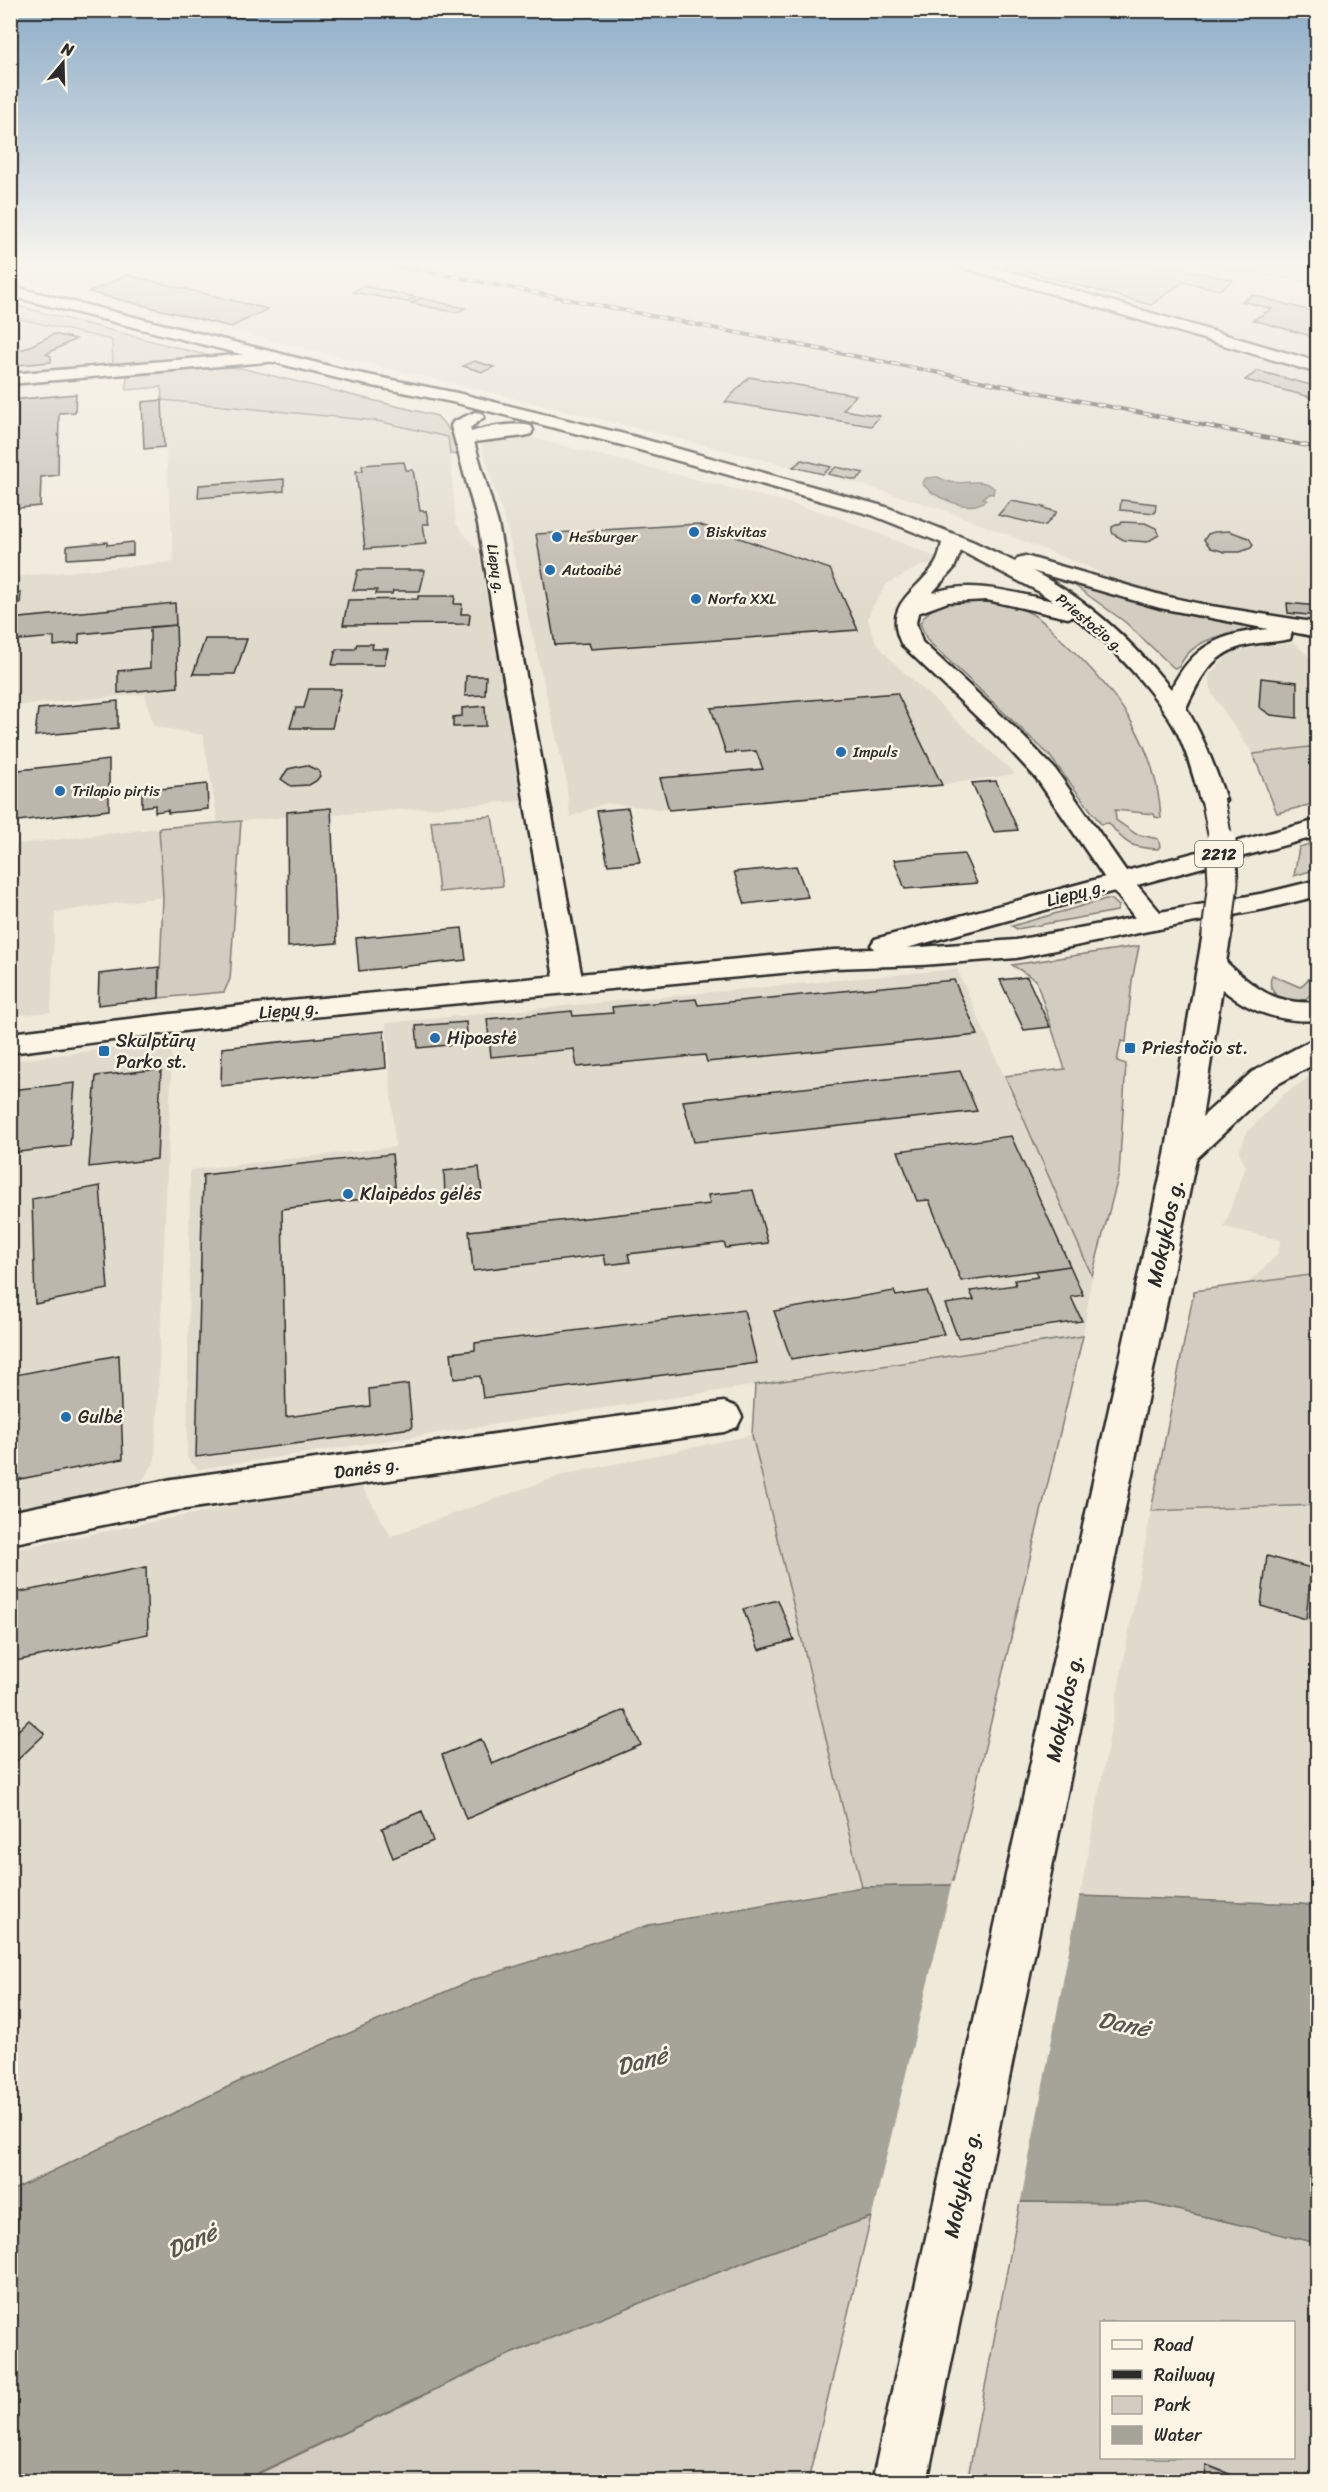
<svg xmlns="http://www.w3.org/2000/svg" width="1328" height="2492" font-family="Sriracha,sans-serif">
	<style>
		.built { fill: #e0dacc }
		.green { fill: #d2cdc0; stroke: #7e7c76; stroke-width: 1.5; fill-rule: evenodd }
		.water { fill: #a6a399; stroke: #75736d; stroke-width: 1.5 }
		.pier { fill: #efe9da }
		.building { fill: #bcb7ac; stroke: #2b2b2b; stroke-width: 1.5 }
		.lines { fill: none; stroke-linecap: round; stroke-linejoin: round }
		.minor-casing { stroke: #2b2b2b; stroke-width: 5 }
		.secondary-casing { stroke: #2b2b2b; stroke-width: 5 }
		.primary-casing { stroke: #2b2b2b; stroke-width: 5 }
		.minor { fill: #fcf5e5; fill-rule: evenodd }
		.secondary { fill: #fcf5e5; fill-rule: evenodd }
		.primary { fill: #fcf5e5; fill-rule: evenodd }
		.rail-casing { stroke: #2b2b2b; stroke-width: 4 }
		.rail { stroke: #fcf5e5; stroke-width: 2; stroke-dasharray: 8; stroke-linecap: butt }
		.primary-bridge-far1-casing { stroke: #2b2b2b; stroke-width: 26; stroke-linecap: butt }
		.primary-bridge-casing { stroke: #2b2b2b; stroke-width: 33; stroke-linecap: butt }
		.primary-bridge-far1 { stroke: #fcf5e5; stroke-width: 22 }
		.primary-bridge { stroke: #fcf5e5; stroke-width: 29 }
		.poi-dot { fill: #1f6fb2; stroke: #fcf5e5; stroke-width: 2 }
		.labels { text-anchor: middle; stroke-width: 5; stroke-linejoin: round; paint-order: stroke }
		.far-poi-label { font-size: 15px; fill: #2b2b2b; stroke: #fcf5e5; text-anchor: start }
		.far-street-label { font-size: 15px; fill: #2b2b2b; stroke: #fcf5e5 }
		.shield { fill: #fcf5e5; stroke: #6a6863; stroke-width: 1.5 }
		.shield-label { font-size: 16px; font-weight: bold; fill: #2b2b2b }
		.street-label { font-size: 18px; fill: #2b2b2b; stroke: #fcf5e5 }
		.poi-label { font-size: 18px; fill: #2b2b2b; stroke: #fcf5e5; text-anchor: start }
		.near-street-label { font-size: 21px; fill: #2b2b2b; stroke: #fcf5e5 }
		.near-water-label { font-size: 24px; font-style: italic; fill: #565552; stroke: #fcf5e5 }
	</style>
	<rect width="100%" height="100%" fill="#efe9da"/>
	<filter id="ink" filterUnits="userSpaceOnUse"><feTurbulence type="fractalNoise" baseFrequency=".0167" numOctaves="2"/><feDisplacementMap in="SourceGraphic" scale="12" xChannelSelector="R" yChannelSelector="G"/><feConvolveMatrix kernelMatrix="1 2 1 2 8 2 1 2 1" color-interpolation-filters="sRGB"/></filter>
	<g filter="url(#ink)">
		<path class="built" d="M11 264H981V272L1317 373V622L1227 611 1139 590 1114 581 1089 567 947 511 863 485 645 430 11 277Z
			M982 264H1200L1317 283V363Z
			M11 317 112 340 113 366 11 376Z
			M162 400 377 421 449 437 456 524 479 552 522 801 332 815 331 808 287 812V817L218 823 203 735 153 726 145 694 11 706V577L174 562Z
			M520 435 782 501 838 517 936 557 939 561 935 565 920 566 887 584 870 611 868 618 872 633 877 644 894 663 1015 774 942 785 669 810 605 803 570 817 566 779 540 667 507 528 482 448V444L486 440Z
			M1294 643 1317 664V746L1253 754 1212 694 1208 676 1230 653 1260 646Z
			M159 828 163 897 55 912 51 1012 11 1016 10 845Z
			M957 969 1092 1276 1083 1336 198 1469 187 1458 190 1170 395 1147 386 1023Z
			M171 1041 172 1056 155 1461 140 1484 11 1511 10 1061Z
			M1317 1072V1274L1245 1286 1277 1255 1281 1240 1224 1227 1246 1166 1239 1152 1247 1132 1284 1094Z
			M752 1435 862 1887 649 1925 475 1979 261 2071 11 2191V1550L359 1481 391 1536 562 1475Z
			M1317 1505V1907L1303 1904 1080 1896 1151 1511Z"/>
		<path class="green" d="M1200 264H1317V283Z
			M10 304 213 357 113 366 112 340 11 317Z
			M228 367 241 368 437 416 458 440 462 455 450 454 448 437 377 421 162 400 161 387 126 390 127 376Z
			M1067 580 1149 605 1250 626 1253 629C1226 634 1192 638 1179 667L1174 668 1125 622Z
			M978 599V602C995 602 1012 604 1028 612 1043 619 1055 633 1066 644 1118 693 1157 745 1161 818L1155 817 1154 814 1115 810 1116 820 1136 834 1158 839 1160 846 1158 849C1131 848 1125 844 1109 823L1101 824 1049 755 927 640 920 623C931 602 956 600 978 599Z
			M1317 746V803L1277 813 1253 754Z
			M492 816 503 886 439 892 431 821Z
			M241 821 230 979 224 992 159 998 163 897 159 828Z
			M1317 842V869L1294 876 1299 847Z
			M1106 899H1111L1119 906 1117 911 1017 929 1012 926Z
			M1139 946 1132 981 1126 1042 1121 1041 1117 1061 1126 1064 1119 1174 1092 1276 1005 1076 1065 1069 1036 980 1012 965Z
			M1317 971V992C1312 993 1310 996 1305 999 1289 1006 1264 995 1272 975L1300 987Z
			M1317 1274V1505L1151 1511 1194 1291Z
			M1083 1336 952 1885 862 1887 752 1435 755 1385Z
			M1020 2202 1148 2203 1317 2243V2481H1249L1207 2465 1205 2481 967 2482ZM1102 2322H1294V2458H1102Z
			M871 2217 808 2481 241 2482 510 2354 762 2255Z"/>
		<path class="water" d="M938 477C942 479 947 482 952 482 967 485 980 477 994 488L993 494 988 493 983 498 986 500C970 514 933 498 922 483L926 478Z
			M952 1885 1080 1896 1303 1904 1317 1907V2243L1148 2203 944 2201 871 2217 762 2255 510 2354 241 2481 11 2482V2191L261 2071 475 1979 649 1925 862 1887Z"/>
		<path class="pier" d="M952 1882 1080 1893 1020 2205 944 2204 871 2220Z"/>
		<path class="building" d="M1000 264H1158L1233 280 1220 290 1183 282 1151 305Z
			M127 275 268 309 231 327 89 292Z
			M363 286 416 297 407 302 353 292Z
			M1253 295 1318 313V338L1253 320 1272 309 1242 301Z
			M420 298 465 308 457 313 411 303Z
			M54 334 76 339 46 354 51 356V362L18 365 10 363V349H24Z
			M474 361 494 367 483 372 463 366Z
			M1258 371 1318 387V399L1245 380Z
			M749 377 856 395 843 410 880 416 871 426 725 402Z
			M76 394 75 412 59 413 58 475 41 477 40 506 10 509V400Z
			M162 400 164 447 144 449 142 402Z
			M802 460 831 467 823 474 793 467Z
			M404 462 406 470H413L420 511H426L429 524H423L426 544 365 549 356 471H363L362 465Z
			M836 467 864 473 856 480 828 474Z
			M284 479V491L198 498 199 485Z
			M1121 500 1156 504 1155 513 1120 510Z
			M1011 501 1045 507 1043 508 1057 512 1045 526 998 515Z
			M1122 522 1145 523 1156 528 1159 535 1147 542 1124 540 1113 534 1112 531V527Z
			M698 524 830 569 858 630 591 649 589 643 555 645 536 534 572 532 573 542 588 541 587 531Z
			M1229 531 1249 538 1253 545 1251 548 1240 552H1225L1211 548 1204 540 1208 534 1214 532Z
			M107 542V545L133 542V555L67 559V546Z
			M358 570H425L420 591H393L392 594H376L377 590H353Z
			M21 593 20 603 10 604V594Z
			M418 596H455L454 604H462L461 614H470L469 624 343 625 348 600 418 599Z
			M175 603 176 625 79 634V643L54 646V637L10 641V619Z
			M1287 603 1318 606V616L1288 613Z
			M176 625 178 687 118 693V671L150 668V627Z
			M205 639H247L235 674H193Z
			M357 644H373L372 649H388L384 665H332L336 649H355Z
			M466 676H486L485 695 465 696Z
			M1261 678 1297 682V718L1271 715 1259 707Z
			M309 689H341L332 728H290L296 708H304Z
			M897 693 942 785 669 810 660 778 763 769 756 751 726 753 711 708Z
			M118 701V728L35 736 38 709Z
			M485 706 486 726 453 727V717L462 716V708Z
			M109 760V810L10 822V771Z
			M306 765 319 771 320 776 316 781 309 785 291 786 281 779 288 769Z
			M996 781 1018 830 994 832 972 783Z
			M207 784 208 809 168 813V810L155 812V805L142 807V791Z
			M331 808 337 943 288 947 287 812Z
			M628 808 640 862 608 865 597 811Z
			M964 854 977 883 905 889 894 860Z
			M796 866 808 897 745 904 734 872Z
			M462 928 466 960 359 971 356 938Z
			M159 967V998L98 1005 99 974Z
			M1027 977 1050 1027 1024 1030 1000 980Z
			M954 980 978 1035 707 1062 705 1055 577 1067 574 1049 491 1057 487 1019 572 1011 573 1016 613 1013 612 1007 696 999 698 1005Z
			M466 1022 468 1043 418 1048 416 1026Z
			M384 1031 386 1068 221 1086 222 1048Z
			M161 1069 157 1159 89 1167 96 1076Z
			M960 1071 977 1111 694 1142 683 1101Z
			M75 1083 70 1146 10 1153V1090Z
			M1011 1136 1070 1266 961 1281 929 1200 917 1201 898 1151Z
			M392 1154 396 1195 282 1209 286 1417 370 1406 369 1389 408 1384 412 1428 196 1457 203 1175Z
			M479 1167 482 1193 445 1197 444 1171Z
			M100 1186 108 1289 35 1304 32 1199Z
			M753 1190 768 1243 726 1248 724 1243 628 1254 630 1262 606 1265 604 1255 473 1271 469 1231 710 1204 708 1195Z
			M1070 1266 1083 1295 1071 1297 1082 1321 958 1338 945 1304 974 1300 970 1291 1016 1285 1014 1280 1038 1277 1036 1271Z
			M894 1291 896 1296 927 1291 944 1334 791 1359 774 1311Z
			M744 1310 757 1363 483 1398 480 1376 454 1379 451 1353 475 1350V1343Z
			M119 1355 123 1459 10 1481V1376Z
			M1267 1556 1311 1568 1306 1619 1261 1606Z
			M146 1567 148 1634 10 1662V1594Z
			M778 1600 794 1640 759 1650 743 1609Z
			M625 1710 641 1745 466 1819 442 1755 481 1739 492 1764Z
			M29 1720 45 1734 10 1767V1738Z
			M422 1811 433 1841 393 1858 382 1828Z
			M1206 2465 1249 2482H1205Z"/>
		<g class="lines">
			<g class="minor-casing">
				<path id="minor" d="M959 264H984L1318 362V373L961 267Z
					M272 352 278 353 281 357 278 361 10 384V374Z
					M475 412 481 413 484 417 470 428 471 432C489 427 512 422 531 426L533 430 531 434 524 436 474 442 498 524 583 984 579 990 569 993 559 990 555 984 478 524 451 426 453 422Z
					M724 1402 737 1407 742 1417 737 1427 724 1432 172 1511 10 1544V1512L172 1479Z"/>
			</g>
			<g class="secondary-casing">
				<path id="secondary" d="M1120 873 1129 875 1133 881 1129 887 907 948 1016 940 1153 914 1163 916 1167 922 1163 928 1016 958 922 965 834 968 247 1023 10 1053V1033L247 1005 834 950 874 949 871 945 875 939Z"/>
			</g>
			<g class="primary-casing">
				<path id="primary" d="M10 286 353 372 457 393 632 436 886 507 974 542 1015 562 1018 558 1025 556 1164 596 1211 606 1318 623V637L1292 632 1290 639C1276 642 1262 642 1248 645 1212 652 1200 678 1186 708 1204 738 1215 767 1226 800L1222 805 1213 808 1204 805 1200 800C1194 778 1188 755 1178 734 1158 694 1109 642 1073 616L1068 618 987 600 948 602 918 613 916 623 922 642 1015 728 1055 769 1126 871 1318 820V836L1137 885 1160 912 1265 893 1318 880V896L1265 909 1153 930 1143 928 1111 887 1037 779 999 738 902 645C882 605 914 594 934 566 939 559 940 551 942 543L872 515 618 444 457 403 353 382 10 296ZM961 551 1036 590 1053 601C1014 593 971 579 932 593L954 568ZM1032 571 1160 608 1268 629C1220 634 1193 645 1171 689 1133 642 1086 598 1032 571Z
					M1217 925 1227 927 1231 933 1226 962C1257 990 1275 1005 1318 1002V1020C1281 1023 1250 1012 1222 989L1202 1117 1252 1072 1308 1042 1318 1039V1062L1274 1086 1196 1159 927 2482H872L1165 1155 1203 933 1207 927Z"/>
			</g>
			<use href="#minor" class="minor"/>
			<use href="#secondary" class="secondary"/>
			<use href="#primary" class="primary"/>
			<g class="rail-casing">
				<path id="rail" d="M390 264 1318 448"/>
			</g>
			<use href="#rail" class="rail"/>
			<g class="primary-bridge-far1-casing">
				<path id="primary-bridge-far1" d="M1213 800 1221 842"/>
			</g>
			<g class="primary-bridge-casing">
				<path id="primary-bridge" d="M1217 933 1223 882 1221 841"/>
			</g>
			<use href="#primary-bridge-far1" class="primary-bridge-far1"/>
			<use href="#primary-bridge" class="primary-bridge"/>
		</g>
	</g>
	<linearGradient id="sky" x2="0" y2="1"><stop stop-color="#8dadc8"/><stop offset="0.43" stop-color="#f8f5ee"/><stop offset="1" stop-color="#f8f5ee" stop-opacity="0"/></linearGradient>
	<rect width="1328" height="613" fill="url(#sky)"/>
	<g class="poi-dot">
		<circle cx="694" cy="532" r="6"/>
		<circle cx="557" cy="537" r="6"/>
		<circle cx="550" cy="570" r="6"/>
		<circle cx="696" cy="599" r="6"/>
		<circle cx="841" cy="752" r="6"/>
		<circle cx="60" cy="791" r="6"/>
		<circle cx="435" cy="1038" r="6"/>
		<rect x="1124" y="1042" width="12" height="12" rx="3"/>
		<rect x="98" y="1045" width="12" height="12" rx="3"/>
		<circle cx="348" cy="1194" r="6"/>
		<circle cx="66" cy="1417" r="6"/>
	</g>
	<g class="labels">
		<g class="far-poi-label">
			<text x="706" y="537">Biskvitas</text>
			<text x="569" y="542">Hesburger</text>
			<text x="562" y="575">Autoaibė</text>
			<text x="708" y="604">Norfa XXL</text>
			<text x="853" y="757">Impuls</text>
			<text x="72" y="796">Trilapio pirtis</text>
		</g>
		<g class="far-street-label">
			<text transform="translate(496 569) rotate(81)" y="5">Liepų g.</text>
			<text transform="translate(1090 623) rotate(40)" y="5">Priestočio g.</text>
		</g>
		<rect class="shield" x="1195" y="841" width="48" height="26" rx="4.5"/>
		<g class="shield-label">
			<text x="1219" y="860">2212</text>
		</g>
		<g class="street-label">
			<text transform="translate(1076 893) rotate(-15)" y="6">Liepų g.</text>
			<text transform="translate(289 1010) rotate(-5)" y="6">Liepų g.</text>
			<text transform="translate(367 1468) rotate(-8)" y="6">Danės g.</text>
		</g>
		<g class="poi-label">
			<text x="447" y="1044">Hipoestė</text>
			<text x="116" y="1047">Skulptūrų<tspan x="116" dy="21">Parko st.</tspan></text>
			<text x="1142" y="1054">Priestočio st.</text>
			<text x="360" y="1200">Klaipėdos gėlės</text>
			<text x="78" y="1423">Gulbė</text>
		</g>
		<g class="near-street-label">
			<text transform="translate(1165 1233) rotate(-78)" y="7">Mokyklos g.</text>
			<text transform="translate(1064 1708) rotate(-78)" y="7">Mokyklos g.</text>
			<text transform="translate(962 2184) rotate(-78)" y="7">Mokyklos g.</text>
		</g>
		<g class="near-water-label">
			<text transform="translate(1124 2024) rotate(11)" y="8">Danė</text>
			<text transform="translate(642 2061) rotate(-15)" y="8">Danė</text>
			<text transform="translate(192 2241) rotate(-24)" y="8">Danė</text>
		</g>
	</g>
	<rect width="1328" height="2492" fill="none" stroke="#fcf5e5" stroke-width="36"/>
	<rect x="18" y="18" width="1292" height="2456" fill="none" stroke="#2b2b2b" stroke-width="2" filter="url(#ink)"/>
	<rect x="1100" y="2321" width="195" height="138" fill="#fcf5e5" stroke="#a8a49b" stroke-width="1.5"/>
	<rect x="1112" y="2340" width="30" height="9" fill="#fcf5e5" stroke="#a8a49b" stroke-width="1.5"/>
	<text x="1154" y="2351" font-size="18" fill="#2b2b2b">Road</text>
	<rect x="1112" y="2370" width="30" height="9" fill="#2b2b2b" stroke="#a8a49b" stroke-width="1.5"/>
	<text x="1154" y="2381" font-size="18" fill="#2b2b2b">Railway</text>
	<rect x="1112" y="2396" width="30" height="18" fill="#d2cdc0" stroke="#a8a49b" stroke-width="1.5"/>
	<text x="1154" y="2411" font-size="18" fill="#2b2b2b">Park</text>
	<rect x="1112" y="2426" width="30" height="18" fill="#a6a399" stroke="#a8a49b" stroke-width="1.5"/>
	<text x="1154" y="2441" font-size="18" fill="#2b2b2b">Water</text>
	<g transform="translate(63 63) rotate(19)" stroke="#fcf5e5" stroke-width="4.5" paint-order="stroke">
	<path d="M0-4.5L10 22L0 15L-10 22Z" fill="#2b2b2b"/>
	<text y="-9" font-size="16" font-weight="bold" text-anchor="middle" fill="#2b2b2b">N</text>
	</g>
</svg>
